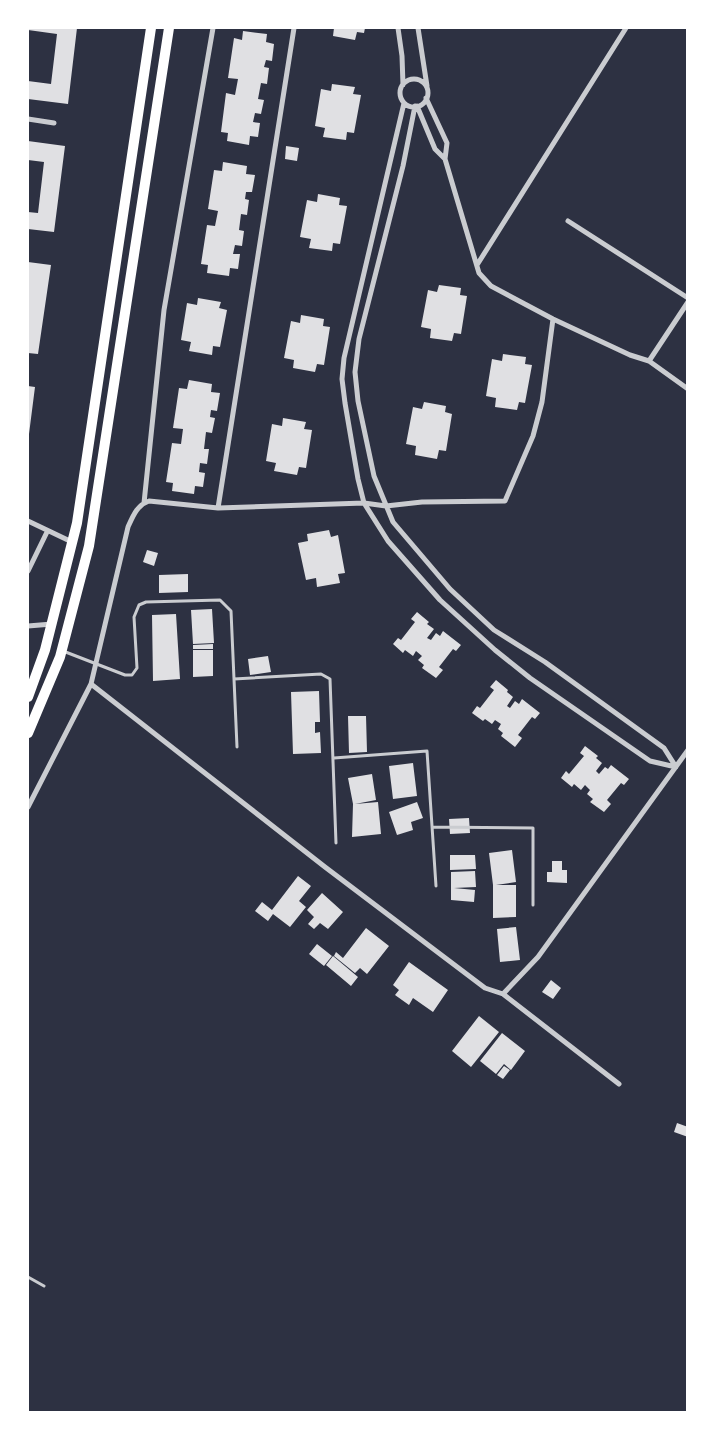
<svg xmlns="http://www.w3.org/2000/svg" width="715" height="1440" font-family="'Noto Serif',serif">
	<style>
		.building { fill: #e0e0e3 }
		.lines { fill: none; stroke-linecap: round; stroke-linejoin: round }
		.service { stroke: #caccd0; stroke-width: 3 }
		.minor { stroke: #caccd0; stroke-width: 5 }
		.trunk { stroke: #fff; stroke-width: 10 }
	</style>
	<rect width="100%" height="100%" fill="#2d3142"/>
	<path class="building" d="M28 28H77L68 104 28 99V81L51 84 57 34 28 30Z
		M334 28H365L364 33 357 32 355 40 333 36Z
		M243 31 267 34 266 42 274 44 272 61 266 60 264 67 269 68 267 84 261 83 258 99 264 100 261 114 255 113 253 122 260 123 258 137 250 136 249 145 227 141 228 133 221 132 226 93 235 95 238 79 228 78 234 38 242 40Z
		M332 84 355 87 353 94 361 95 354 133 347 132 346 140 323 137 325 128 315 126 321 89 331 91Z
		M28 141 65 146 54 232 28 229V212L38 213 44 162 28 160Z
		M286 146 299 148 297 161 285 159Z
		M223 162 247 166 246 174 255 175 252 192H246L245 199 249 200 247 215 241 214 239 230 244 231 242 246 235 245 233 254H240L238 269 230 268 229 276 207 273 208 265 201 264 207 225 215 226 218 211 208 209 214 170 222 171Z
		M318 194 340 198 339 205 347 206 340 244 333 243 332 251 309 248 311 239 300 237 307 200 317 202Z
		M28 262 51 265 38 354 28 353Z
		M439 285 461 288 460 295 467 296 461 334 454 333 452 341 430 338 431 329 421 327 428 290 437 292Z
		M198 298 221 302 219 308 227 310 220 347 213 346 212 355 189 351 191 342 181 340 187 303 197 305Z
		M301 315 324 319 323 326 330 327 324 365 317 364 315 372 293 368 294 360 284 358 291 321 300 323Z
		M503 354 526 357 525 364 532 365 525 403 519 402 517 410 495 407 496 398 486 396 492 359 502 361Z
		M189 380 212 384 211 392 220 393 217 411 211 410 210 417 215 418 212 433 206 432 204 449H209L207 464 200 463 199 472 205 473 203 487 195 486 194 494 172 491 173 483 166 482 172 443 181 444 183 429 173 428 179 388 187 389Z
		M28 386 35 387 29 434H28Z
		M424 402 446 406 445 412 452 414 446 451 439 450 437 459 415 455 416 446 406 444 413 407 422 409Z
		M283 418 306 422 304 429 312 430 306 468 299 467 297 475 274 471 276 463 266 461 272 424 282 426Z
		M329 530 331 537 338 535 345 573 338 574 340 583 317 587 316 578 306 580 298 543 308 541 307 534Z
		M147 550 158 553 154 566 143 562Z
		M188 574V592L159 593V575Z
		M212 609 214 643 193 644 191 610Z
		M417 612 429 622 427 624 434 629 427 638 431 640 436 633 440 636 443 631 461 645 456 651 453 649 439 667 443 670 436 678 422 668 424 665 418 660 422 656 416 651 413 656 405 650 403 653 393 644 398 638 401 640 415 622 411 619Z
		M176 614 180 679 153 681 152 615Z
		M213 644V649H193V645Z
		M193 650H213V676L193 677Z
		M268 656 271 672 250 675 248 659Z
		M496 680 508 690 507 692 513 697 507 706 510 708 515 701 519 704 522 699 540 713 535 719 532 717 518 735 522 738 515 747 501 736 503 733 498 729 501 724 495 720 492 724 485 719 483 721 472 713 477 706 480 708 494 690 490 687Z
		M319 691 320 722H315V733L320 732 321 753 293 754 291 692Z
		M348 716H366L367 752 349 753Z
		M585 746 598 756 596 758 602 763 596 771 599 774 605 767 608 769 611 765 629 779 624 785 621 783 607 800 611 804 604 812 590 802 593 799 587 794 590 790 585 785 581 790 574 784 572 787 561 778 566 771 569 774 584 756 580 753Z
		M413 763 417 796 393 799 389 766Z
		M372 774 376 800 355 804 378 802 381 834 352 837 353 804 348 778Z
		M417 802 423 818 411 822 413 830 397 835 389 812Z
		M469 818 470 833 450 834 449 819Z
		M512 850 516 882 496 885H516V917L493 918V885L489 853Z
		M450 855H475L476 869 450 870Z
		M552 861H562V870H567V883L547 882V872H552Z
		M475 871 476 887 454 888 475 890 474 902 451 900V872Z
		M298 876 311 886 299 901 306 907 290 927 273 914 268 921 255 911 262 902 272 910Z
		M322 893 343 912 328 929 320 923 314 929 308 924 314 917 307 910Z
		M516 927 520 960 500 962 497 929Z
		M366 928 389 946 367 974 360 968 355 973 334 956 336 952 343 958Z
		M317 944 332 956 324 966 309 954Z
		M333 956 358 977 351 986 326 965Z
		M409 962 448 990 433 1012 413 998 409 1005 395 995 399 990 393 985Z
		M551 980 561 988 553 999 542 992Z
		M479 1016 499 1032 471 1067 452 1051Z
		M502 1033 525 1051 511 1070 504 1064 496 1074 480 1061Z
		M504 1066 510 1070 503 1079 497 1075Z
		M677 1123 688 1127V1137L674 1132Z"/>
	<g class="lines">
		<path class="service" d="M63 651 125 675H132L137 668 134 617 139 605 146 602 220 600 231 611 237 747
			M234 679 321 674 330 679 336 843
			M334 758 427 751 436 886
			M432 827 533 828V905
			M28 1277 44 1286"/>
		<path class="minor" d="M398 28 402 56 403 85
			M418 28 427 86
			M400 93a14 14 0 1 1 28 0a14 14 0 1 1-28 0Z
			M426 98 447 143 445 159 479 273 491 286 553 319 630 355 649 361 688 302
			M404 103 344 358 342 379 345 403 358 479 364 503 388 541 440 600 495 650 530 678 650 761 676 767 664 748 545 662 494 630 450 589 393 522 374 476 358 401 355 372 359 339 403 166 415 106
			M417 106 435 149 445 159
			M28 119 54 123
			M568 221 688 298
			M477 265 626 28
			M553 319 542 402 533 436 505 501 422 502 386 506 364 503 218 508 149 501C137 505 133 516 128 527L91 684 325 867 485 988 503 994 619 1084
			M649 361 688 389
			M144 503 164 310 213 28
			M218 508 294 28
			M28 521 72 542
			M28 571 47 532
			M28 626 52 624
			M28 807 91 684
			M503 994 538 957 688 750"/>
		<path class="trunk" d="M28 697 45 650 77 523 151 28
			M28 733 60 657 89 546 169 28"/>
	</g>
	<rect width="715" height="1440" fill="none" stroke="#ffffff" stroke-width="58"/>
</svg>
